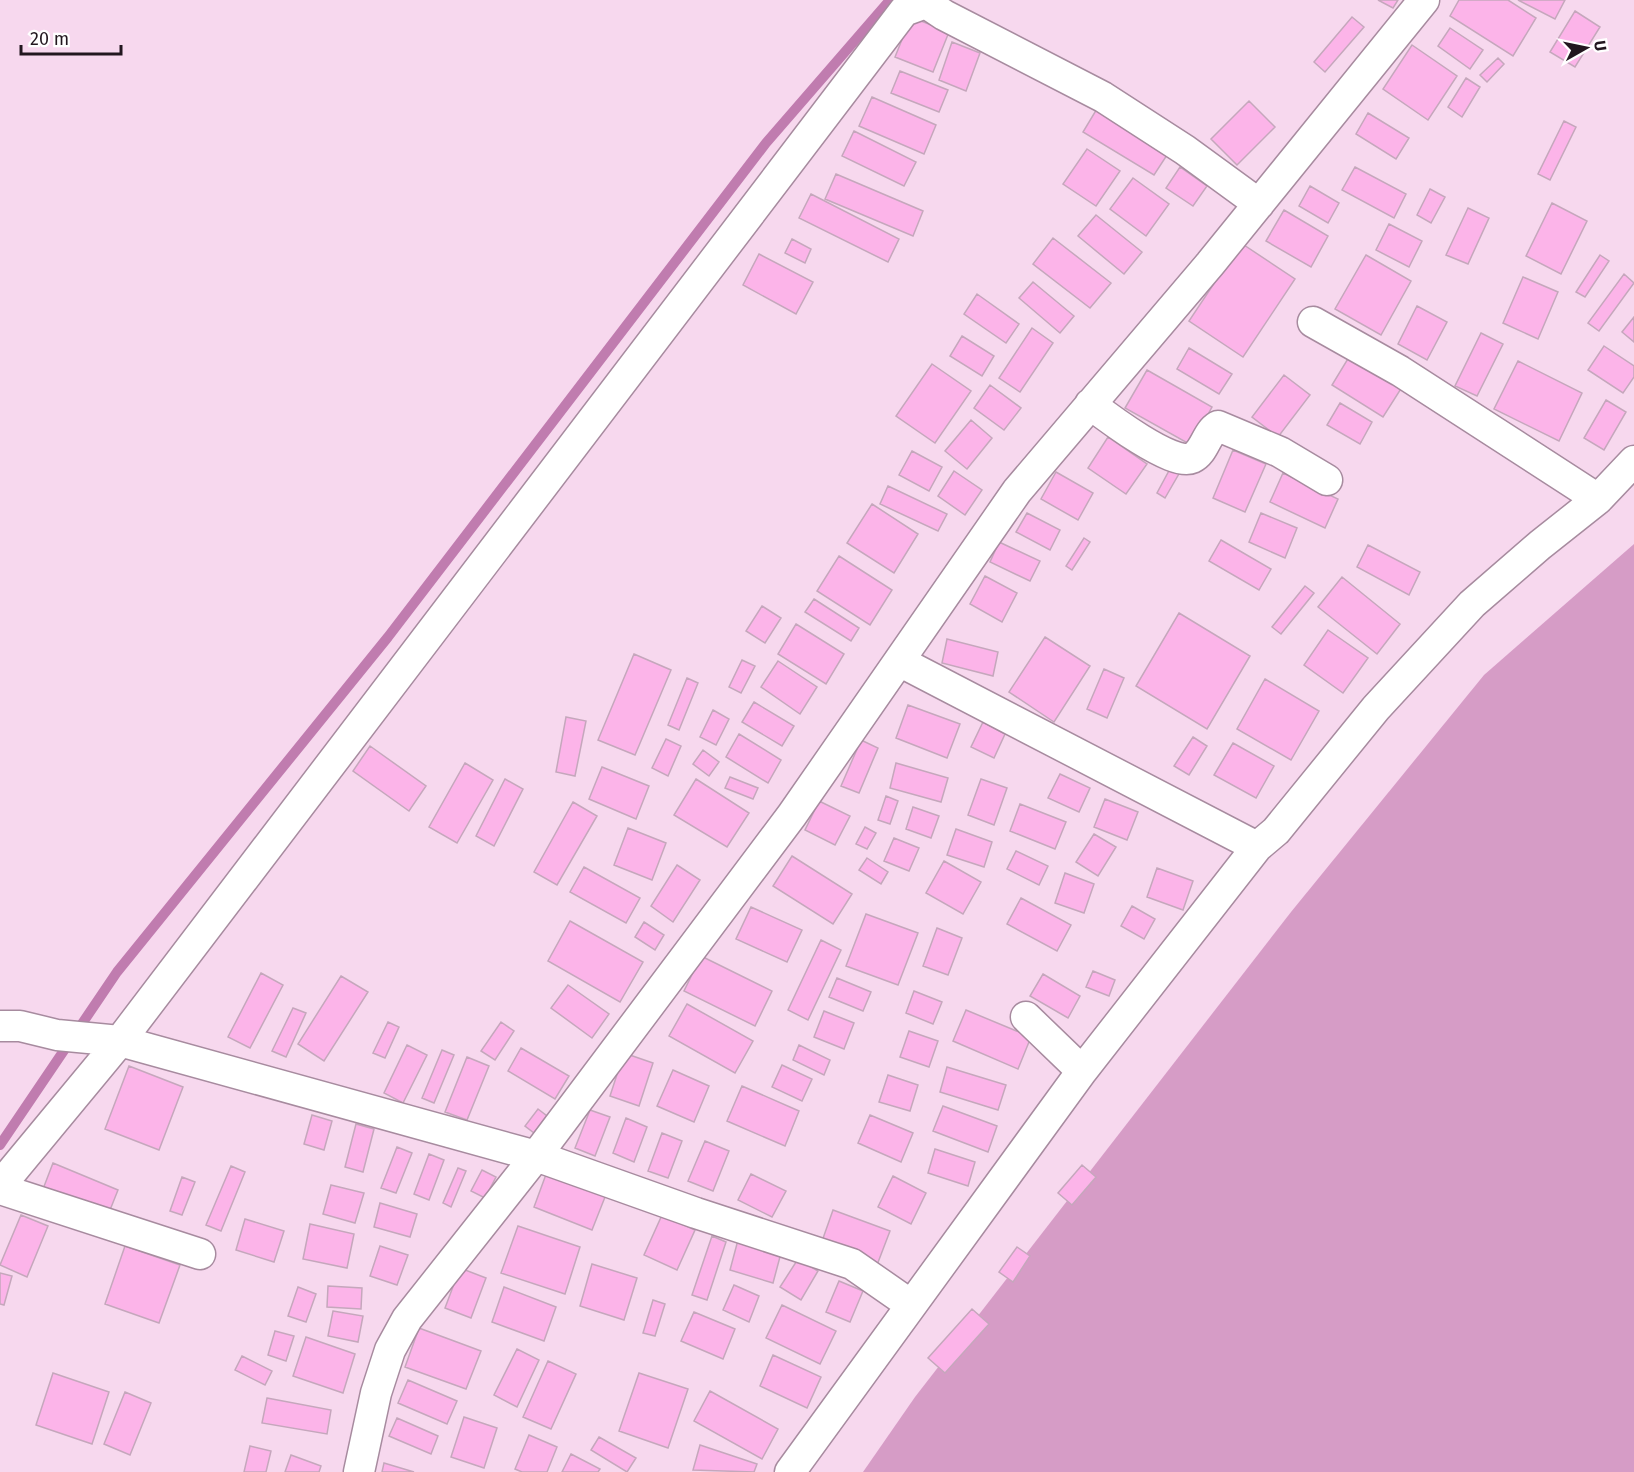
<svg xmlns="http://www.w3.org/2000/svg" width="1634" height="1472" font-family="'Fira Sans',sans-serif">
	<style>
		.green { fill: #d69cc6 }
		.lines { fill: none; stroke-linecap: round; stroke-linejoin: round }
		.stream { stroke: #c07caf; stroke-width: 10 }
		.building { fill: #fcb4e9; stroke: #c5a7bc; stroke-width: 1.5 }
		.minor-casing { stroke: #a78b9f; stroke-width: 33 }
		.minor { stroke: #fff; stroke-width: 30 }
	</style>
	<rect width="100%" height="100%" fill="#f7d8ee"/>
	<path class="green" d="M1634 544V1472H863L915 1397 1291 912 1484 675Z"/>
	<g class="lines">
		<path class="stream" d="M0 1145 117 972 388 637 766 143 890 0"/>
	</g>
	<path class="building" d="M1378 0H1398L1393 8Z
		M1459 0H1508L1536 18 1513 56 1450 16Z
		M1518 0H1565L1555 19Z
		M1575 11 1600 27 1575 67 1550 52Z
		M911 17 949 32 933 72 895 57Z
		M1352 17 1364 27 1325 72 1314 62Z
		M1450 28 1483 50 1470 69 1438 46Z
		M952 42 980 53 966 91 939 80Z
		M1412 45 1457 76 1428 120 1383 89Z
		M1498 58 1504 64 1487 82 1480 75Z
		M900 71 948 90 939 112 891 93Z
		M1466 78 1480 87 1462 117 1448 107Z
		M872 97 936 125 924 154 859 126Z
		M1249 101 1275 127 1237 165 1211 139Z
		M1098 107 1169 152 1154 175 1083 132Z
		M1368 113 1409 138 1396 159 1356 134Z
		M1564 121 1576 127 1550 180 1538 174Z
		M854 131 916 162 904 186 842 156Z
		M1087 149 1120 171 1096 206 1063 184Z
		M1180 167 1207 186 1193 206 1166 188Z
		M1355 167 1406 194 1394 218 1342 190Z
		M836 174 923 211 913 236 825 199Z
		M1133 178 1169 204 1146 236 1110 209Z
		M1310 186 1339 203 1328 223 1299 206Z
		M1430 189 1445 197 1431 223 1417 215Z
		M811 194 899 239 888 262 799 218Z
		M1552 203 1587 221 1561 274 1526 256Z
		M1468 208 1489 218 1468 264 1446 255Z
		M1284 210 1328 236 1311 267 1266 241Z
		M1096 215 1142 252 1124 274 1078 236Z
		M1389 224 1422 241 1409 267 1376 250Z
		M1053 238 1111 283 1090 308 1033 264Z
		M792 239 811 249 805 263 785 253Z
		M1241 243 1295 279 1243 357 1189 321Z
		M759 254 813 282 796 314 743 285Z
		M1366 255 1411 281 1381 335 1335 309Z
		M1600 255 1609 261 1585 297 1576 292Z
		M1624 274 1634 283 1599 331 1588 323Z
		M1523 277 1558 292 1538 339 1503 323Z
		M1033 282 1074 316 1060 333 1019 298Z
		M977 294 1019 324 1006 343 964 314Z
		M1417 306 1447 322 1427 360 1398 344Z
		M1634 317V342L1622 332Z
		M1032 328 1053 343 1020 392 999 378Z
		M1481 333 1503 344 1477 396 1455 386Z
		M962 336 994 356 982 376 950 356Z
		M1604 346 1634 366V377L1623 393 1588 370Z
		M1189 348 1232 374 1219 394 1177 369Z
		M1352 352 1404 384 1383 417 1332 385Z
		M1518 361 1582 393 1559 441 1494 409Z
		M932 364 971 391 935 443 896 416Z
		M1147 370 1212 407 1191 445 1125 408Z
		M1284 375 1310 395 1278 437 1252 417Z
		M990 385 1021 408 1004 430 974 408Z
		M1606 400 1626 412 1604 450 1584 438Z
		M1340 403 1372 422 1360 444 1327 425Z
		M971 420 992 438 967 469 945 451Z
		M1108 437 1147 464 1126 494 1088 468Z
		M1233 450 1266 464 1245 512 1213 498Z
		M912 451 942 467 929 491 899 475Z
		M1171 467 1180 472 1165 498 1157 493Z
		M954 471 982 490 965 515 938 496Z
		M1056 472 1093 493 1078 520 1041 499Z
		M1283 473 1338 499 1325 528 1270 502Z
		M888 486 947 514 938 531 880 504Z
		M872 504 918 534 894 573 847 543Z
		M1027 513 1060 530 1050 550 1016 532Z
		M1261 513 1297 528 1285 558 1249 542Z
		M1084 538 1090 542 1072 570 1066 566Z
		M1221 540 1271 569 1259 590 1209 561Z
		M999 542 1040 561 1030 581 990 562Z
		M1368 545 1420 572 1409 595 1357 567Z
		M839 556 892 590 870 625 817 591Z
		M985 576 1017 593 1002 622 970 604Z
		M1342 577 1400 624 1377 654 1318 607Z
		M1305 586 1314 593 1281 634 1272 627Z
		M814 599 859 628 851 641 805 612Z
		M762 606 781 618 765 643 746 631Z
		M1179 613 1250 656 1207 729 1136 686Z
		M796 624 844 654 826 684 778 654Z
		M1328 630 1368 658 1343 693 1304 665Z
		M1045 637 1090 666 1054 722 1009 692Z
		M947 639 998 652 993 676 942 663Z
		M634 654 671 670 635 755 598 740Z
		M742 660 755 666 741 693 729 687Z
		M778 661 817 687 800 714 761 687Z
		M1104 669 1124 678 1107 718 1087 709Z
		M687 678 698 683 679 730 668 725Z
		M1265 679 1319 711 1291 760 1237 729Z
		M754 702 794 726 782 746 742 722Z
		M908 705 960 724 947 758 896 738Z
		M713 710 729 719 716 745 700 737Z
		M566 717 586 721 575 776 556 772Z
		M983 722 1005 734 994 758 971 747Z
		M739 734 781 760 768 783 726 757Z
		M1193 737 1207 746 1189 775 1174 766Z
		M666 739 681 746 668 776 652 768Z
		M861 740 878 748 859 793 841 786Z
		M1233 743 1274 766 1256 798 1214 775Z
		M370 746 426 786 409 811 353 771Z
		M703 750 719 762 709 776 693 764Z
		M465 763 493 780 457 843 429 827Z
		M896 763 948 778 941 802 890 788Z
		M602 767 649 786 636 819 589 799Z
		M1060 774 1090 788 1079 812 1048 798Z
		M730 777 758 788 753 799 725 788Z
		M505 779 523 789 494 846 476 836Z
		M696 779 749 813 727 847 674 815Z
		M981 779 1007 788 994 825 968 815Z
		M886 796 898 801 890 824 878 820Z
		M1105 799 1138 812 1127 840 1094 827Z
		M819 801 850 816 835 845 805 830Z
		M573 802 597 816 557 885 534 872Z
		M1020 804 1066 822 1055 849 1010 831Z
		M913 807 939 816 931 838 906 829Z
		M865 827 876 833 867 849 856 844Z
		M628 828 666 843 652 880 614 865Z
		M956 829 992 842 984 867 947 855Z
		M1094 834 1116 847 1098 876 1076 862Z
		M894 838 919 848 909 871 884 861Z
		M1016 851 1048 866 1039 885 1007 869Z
		M792 856 852 894 833 924 773 886Z
		M867 858 888 872 881 884 859 870Z
		M944 861 981 882 963 914 926 893Z
		M677 865 700 880 673 922 651 906Z
		M584 867 640 898 626 923 570 892Z
		M1157 868 1193 881 1183 910 1147 897Z
		M1065 873 1094 884 1084 913 1055 903Z
		M1021 898 1071 925 1057 951 1007 924Z
		M1132 906 1155 919 1144 939 1121 926Z
		M751 907 802 930 787 962 736 939Z
		M866 914 918 933 898 985 846 966Z
		M570 921 643 962 620 1002 548 961Z
		M644 922 664 935 655 950 635 937Z
		M937 928 962 938 948 975 923 966Z
		M821 940 841 950 808 1020 788 1010Z
		M701 956 772 991 755 1026 684 991Z
		M1093 971 1115 980 1109 996 1086 987Z
		M261 973 283 985 250 1048 228 1037Z
		M1043 974 1080 996 1068 1018 1030 996Z
		M341 976 368 992 324 1061 298 1044Z
		M837 978 871 992 863 1011 829 997Z
		M568 985 609 1014 592 1038 551 1008Z
		M914 991 942 1002 933 1024 906 1013Z
		M687 1004 753 1041 735 1073 669 1036Z
		M293 1008 306 1013 286 1057 272 1051Z
		M966 1010 1031 1037 1018 1069 953 1041Z
		M824 1011 854 1023 844 1049 814 1037Z
		M388 1022 399 1027 385 1058 373 1053Z
		M501 1022 514 1031 495 1060 481 1051Z
		M909 1031 938 1041 929 1067 900 1057Z
		M407 1045 427 1055 403 1103 384 1093Z
		M799 1045 830 1060 824 1075 793 1060Z
		M521 1048 569 1076 555 1099 508 1071Z
		M442 1050 454 1055 434 1103 422 1098Z
		M624 1053 653 1063 639 1106 610 1096Z
		M467 1057 489 1066 467 1120 445 1112Z
		M782 1065 812 1079 802 1101 772 1087Z
		M129 1066 183 1087 159 1150 105 1129Z
		M947 1067 1006 1085 998 1110 940 1092Z
		M673 1070 709 1086 694 1122 657 1106Z
		M888 1075 918 1085 910 1111 879 1102Z
		M742 1086 799 1111 785 1146 727 1121Z
		M943 1106 997 1126 988 1152 933 1131Z
		M538 1109 547 1116 534 1133 525 1126Z
		M590 1110 610 1117 595 1156 575 1148Z
		M312 1115 332 1121 324 1150 304 1144Z
		M870 1115 913 1133 901 1162 858 1143Z
		M626 1118 647 1127 634 1162 613 1153Z
		M356 1124 374 1129 363 1172 345 1167Z
		M662 1133 682 1141 668 1178 648 1171Z
		M705 1141 729 1151 713 1191 688 1181Z
		M397 1147 412 1153 396 1193 381 1188Z
		M935 1149 975 1162 968 1186 928 1173Z
		M429 1154 444 1160 429 1200 414 1194Z
		M53 1163 118 1190 108 1215 43 1189Z
		M1082 1165 1096 1177 1072 1205 1058 1193Z
		M231 1166 245 1172 221 1231 206 1225Z
		M458 1168 466 1171 451 1207 443 1203Z
		M548 1169 607 1192 592 1230 534 1207Z
		M482 1170 496 1177 485 1198 471 1191Z
		M751 1174 786 1191 772 1217 738 1200Z
		M893 1176 926 1193 911 1224 878 1207Z
		M182 1177 195 1182 182 1215 170 1211Z
		M331 1185 364 1193 355 1223 323 1214Z
		M380 1203 417 1214 410 1237 374 1227Z
		M833 1210 890 1231 877 1265 821 1244Z
		M21 1215 48 1226 27 1277 0 1265Z
		M662 1215 695 1230 677 1270 644 1255Z
		M245 1219 284 1231 274 1262 236 1250Z
		M310 1224 354 1234 347 1268 303 1259Z
		M518 1226 580 1247 565 1294 501 1273Z
		M712 1236 726 1242 707 1300 692 1295Z
		M738 1240 781 1253 773 1283 730 1270Z
		M125 1246 180 1265 159 1323 105 1304Z
		M380 1246 408 1255 397 1285 370 1276Z
		M1017 1247 1030 1256 1013 1282 999 1272Z
		M798 1259 818 1271 801 1300 780 1287Z
		M592 1264 637 1278 624 1320 580 1306Z
		M460 1268 486 1278 471 1318 445 1308Z
		M0 1273 12 1276 4 1305 0 1304Z
		M839 1281 863 1291 850 1322 826 1312Z
		M734 1285 759 1296 749 1322 723 1310Z
		M328 1286 362 1288 361 1309 327 1307Z
		M298 1287 316 1294 306 1322 288 1316Z
		M504 1287 556 1307 544 1341 492 1322Z
		M653 1300 665 1304 655 1336 643 1333Z
		M782 1305 836 1331 820 1364 766 1338Z
		M972 1309 989 1324 945 1373 928 1358Z
		M333 1311 363 1316 358 1342 328 1336Z
		M694 1312 735 1329 723 1359 681 1341Z
		M419 1328 481 1351 466 1389 405 1367Z
		M275 1331 294 1336 286 1361 268 1355Z
		M306 1337 355 1354 343 1393 293 1376Z
		M517 1349 539 1360 517 1407 494 1395Z
		M773 1355 821 1377 807 1408 760 1386Z
		M242 1356 272 1371 265 1385 235 1370Z
		M548 1361 576 1374 551 1429 523 1417Z
		M53 1373 109 1392 92 1444 36 1425Z
		M639 1373 688 1389 668 1448 619 1431Z
		M408 1380 457 1401 447 1424 398 1403Z
		M710 1391 778 1429 762 1459 694 1421Z
		M125 1392 151 1403 130 1455 104 1444Z
		M267 1398 331 1410 327 1434 262 1423Z
		M464 1417 497 1428 484 1468 451 1457Z
		M397 1418 438 1436 431 1454 389 1436Z
		M529 1435 557 1447 547 1472H522L515 1469Z
		M599 1437 636 1458 627 1472 591 1450Z
		M700 1445 757 1464 754 1472 693 1470Z
		M250 1446 271 1451 266 1472H244Z
		M571 1454 600 1469 598 1472H562Z
		M291 1455 321 1466 319 1472H285Z
		M384 1463 414 1472H382Z"/>
	<g class="lines">
		<g class="minor-casing">
			<path id="minor" d="M1313 322 1400 371 1598 499
				M1090 404C1107 417 1173 467 1192 458 1205 452 1206 433 1218 426L1280 452 1327 480
				M899 661 1257 847
				M1026 1017 1082 1071
				M0 1026H20L57 1035 120 1041 536 1156 696 1213 852 1264 911 1305
				M0 1186 120 1041 904 11 926 3 944 15 1103 97 1185 150 1259 204
				M0 1189 200 1254
				M359 1472 376 1393 390 1350 407 1319 536 1156 792 815 1017 491 1210 264 1424 0
				M790 1472 1082 1071 1257 847 1276 831 1376 708 1472 604 1540 545 1598 499 1634 461"/>
		</g>
		<use href="#minor" class="minor"/>
	</g>
	<g transform="translate(1586 48) rotate(81)" stroke="#ffffff" stroke-width="4.5" paint-order="stroke">
	<path d="M0-4.5L10 22L0 15L-10 22Z" fill="#22171f"/>
	<text y="-9" font-size="16" font-weight="bold" text-anchor="middle" fill="#22171f">U</text>
	</g>
	<path d="M21 45v9h100v-9" fill="none" stroke="#22171f" stroke-width="3"/>
	<text x="30" y="45" font-size="18" fill="#22171f" stroke="#ffffff" stroke-width="4.5" paint-order="stroke">20 m</text>
</svg>
